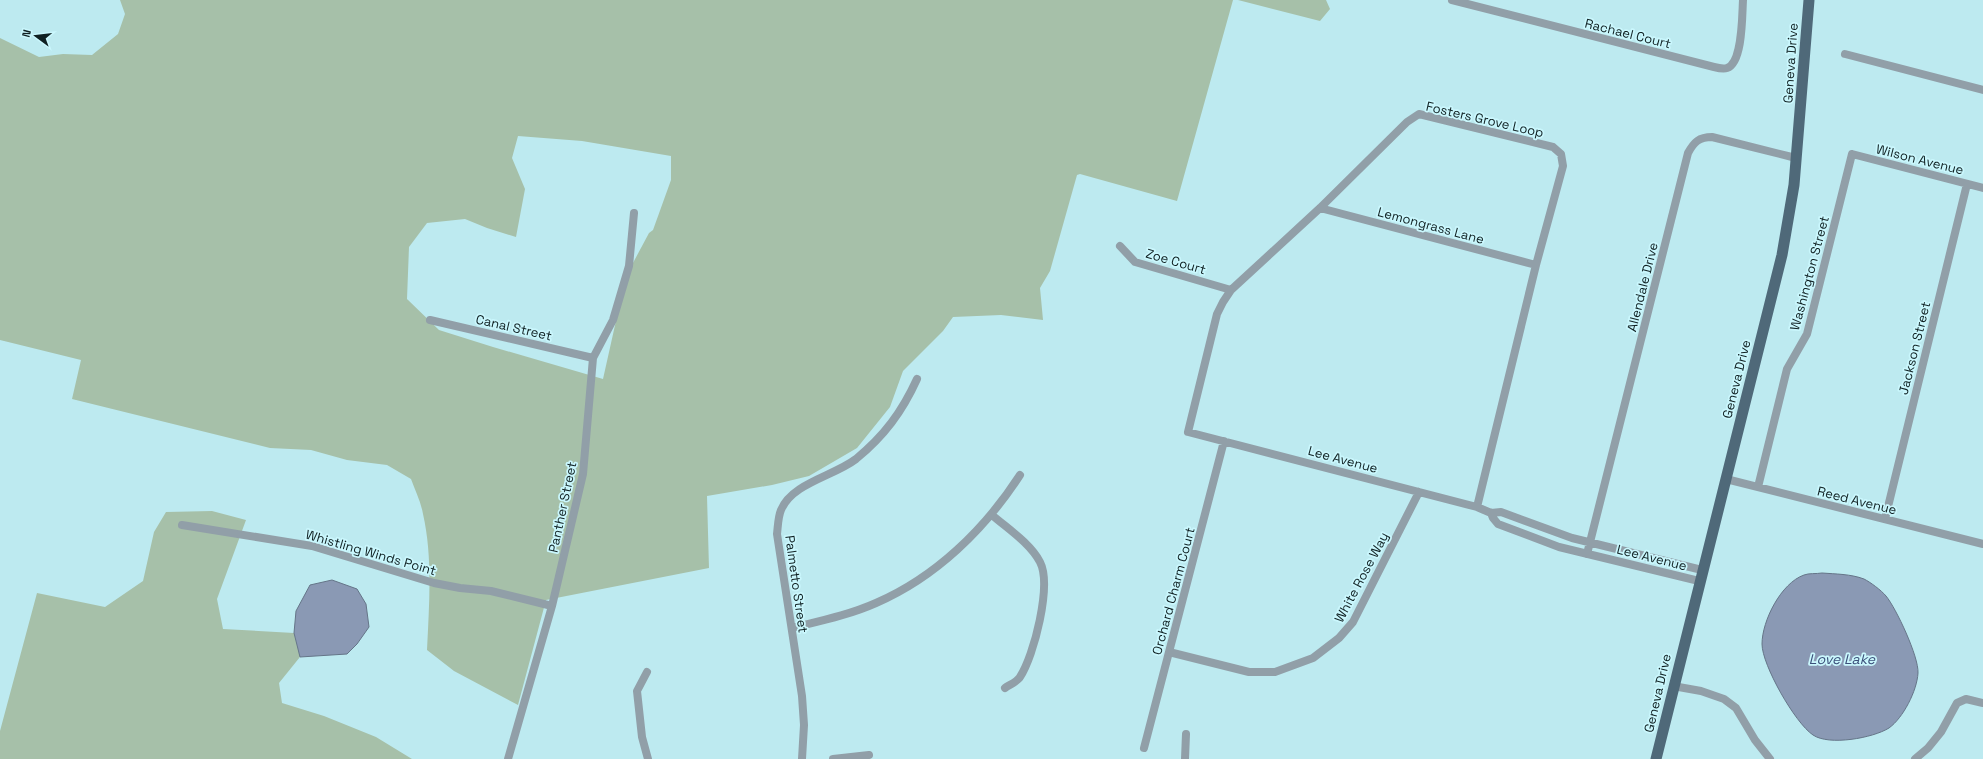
<svg xmlns="http://www.w3.org/2000/svg" width="1983" height="759" font-family="'Space Grotesk',sans-serif">
	<style>
		.green { fill: #a6c0a9; fill-rule: evenodd }
		.water { fill: #8a99b4; stroke: #657588 }
		.lines { fill: none; stroke-linecap: round; stroke-linejoin: round }
		.minor { stroke: #919fa8; stroke-width: 8 }
		.major { stroke: #4f6979; stroke-width: 11 }
		.labels { text-anchor: middle; stroke-width: 3.5; stroke-linejoin: round; paint-order: stroke }
		.street-label { font-size: 13px; fill: #0f2022; stroke: #caf7fd }
		.water-label { font-size: 14px; font-style: italic; fill: #3b507a; stroke: #caf7fd }
	</style>
	<rect width="100%" height="100%" fill="#bdeaf0"/>
	<path class="green" d="M120 0H1233L1177 201 1080 174 1077 175 1050 271 1040 288 1043 320 1001 315 953 317 943 331 903 371 890 407 857 448 809 476 772 485 707 496 709 568 546 600 518 705 454 671 427 650C429 605 433 558 423 514 421 502 415 490 411 479L387 465 347 460 311 450 270 448 72 399 81 360 0 340V38L39 57 63 54 92 55 118 34 125 14ZM518 136 582 141 671 156V180L653 230 649 233 626 276 603 379 493 347 439 330 407 299 409 247 427 223 465 219 487 228 516 237 525 189 512 158Z
		M1238 0H1326L1330 9 1320 21Z
		M212 511 246 520 217 599 223 629 294 633 300 657 279 683 282 703 324 716 376 737 412 759H0V731L37 593 105 607 143 581 154 532 166 512Z"/>
	<path class="water" d="M1822 573C1835 574 1851 574 1864 579 1870 582 1881 590 1886 596 1896 608 1919 657 1918 673 1917 691 1903 718 1889 728 1873 738 1829 746 1813 735 1795 723 1762 665 1762 644 1762 621 1781 583 1804 575 1809 573 1816 574 1822 573Z
		M332 580 357 589 366 604 369 627 357 644 347 654 300 657 294 633 296 611 310 585Z"/>
	<g class="lines">
		<path class="minor" d="M1452 0 1714 67C1718 68 1724 69 1727 68 1743 63 1742 15 1743 0
			M1845 54 1983 90
			M1320 208 1536 265
			M1120 246 1135 262 1231 290
			M430 320 593 358
			M1726 479 1983 544
			M1758 487 1787 369 1807 334 1852 154 1983 188
			M1477 507 1536 265 1563 166 1561 154 1553 147 1419 114 1407 122 1320 208 1231 290 1223 302 1217 314 1188 432 1477 507 1491 513 1501 512 1572 538 1702 570
			M1491 513 1493 518 1498 524 1559 547 1699 581
			M992 515C1008 529 1030 543 1040 562 1052 585 1034 656 1020 677 1017 682 1009 685 1005 688
			M1885 519 1967 184
			M182 525 312 546 434 583 460 588 491 591 552 606
			M1587 554 1688 153C1694 142 1699 137 1712 137L1796 158
			M792 628C820 621 849 615 876 603 936 577 985 529 1020 475
			M1169 652 1249 672H1275L1313 658 1339 638 1353 622 1419 492
			M647 672 637 691 642 737 648 759
			M1673 686 1701 691 1724 699 1736 708 1755 740 1770 759
			M1144 748 1224 441
			M508 759 552 606 583 474 593 358 613 320 629 266 634 213
			M802 759 804 725 802 696 777 534C778 526 778 517 781 510 792 483 834 476 856 459 884 436 902 412 917 379
			M833 759 869 755
			M1185 759 1186 734
			M1915 759 1928 748 1941 732 1957 703 1966 699 1983 703"/>
		<path class="major" d="M1656 759 1782 255 1794 185 1809 0"/>
	</g>
	<g class="labels">
		<g class="street-label">
			<text transform="translate(1628 33) rotate(14)" y="5">Rachael Court</text>
			<text transform="translate(1790 63) rotate(-86)" y="5">Geneva Drive</text>
			<text transform="translate(1485 119) rotate(13)" y="5">Fosters Grove Loop</text>
			<text transform="translate(1920 159) rotate(14)" y="5">Wilson Avenue</text>
			<text transform="translate(1431 225) rotate(15)" y="5">Lemongrass Lane</text>
			<text transform="translate(1176 261) rotate(16)" y="5">Zoe Court</text>
			<text transform="translate(1809 273) rotate(-75)" y="5">Washington Street</text>
			<text transform="translate(1642 287) rotate(-76)" y="5">Allendale Drive</text>
			<text transform="translate(514 327) rotate(13)" y="5">Canal Street</text>
			<text transform="translate(1914 348) rotate(-76)" y="5">Jackson Street</text>
			<text transform="translate(1736 379) rotate(-76)" y="5">Geneva Drive</text>
			<text transform="translate(1343 459) rotate(15)" y="5">Lee Avenue</text>
			<text transform="translate(1857 500) rotate(14)" y="5">Reed Avenue</text>
			<text transform="translate(562 507) rotate(-78)" y="5">Panther Street</text>
			<text transform="translate(371 552) rotate(16)" y="5">Whistling Winds Point</text>
			<text transform="translate(1652 557) rotate(14)" y="5">Lee Avenue</text>
			<text transform="translate(1361 577) rotate(-62)" y="5">White Rose Way</text>
			<text transform="translate(797 584) rotate(82)" y="5">Palmetto Street</text>
			<text transform="translate(1173 591) rotate(-75)" y="5">Orchard Charm Court</text>
			<text transform="translate(1657 693) rotate(-77)" y="5">Geneva Drive</text>
		</g>
		<g class="water-label">
			<text x="1842" y="664">Love Lake</text>
		</g>
	</g>
	<g transform="translate(36 36) rotate(285)" stroke="#caf7fd" stroke-width="3" paint-order="stroke">
	<path d="M0-3L7 15L0 10L-7 15Z" fill="#0f2022"/>
	<text y="-6" font-size="11" font-weight="bold" text-anchor="middle" fill="#0f2022">N</text>
	</g>
</svg>
